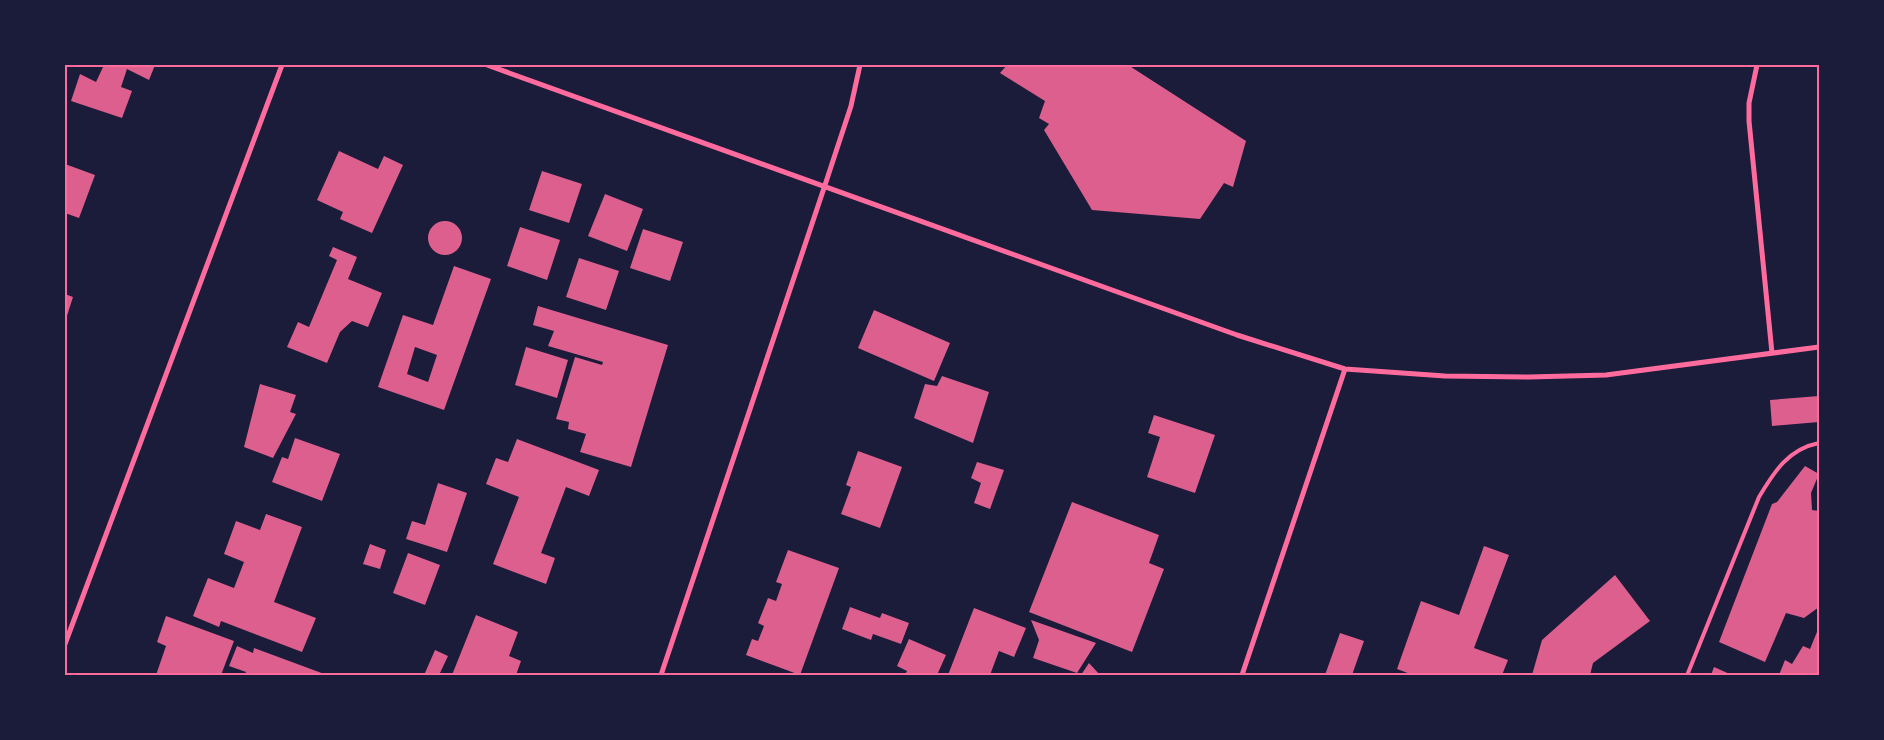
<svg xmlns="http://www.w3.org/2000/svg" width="1884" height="740" font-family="Barlow,sans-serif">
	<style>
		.building { fill: #dd5f8e; fill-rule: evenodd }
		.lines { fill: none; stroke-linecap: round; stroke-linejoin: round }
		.service { stroke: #ff6b9d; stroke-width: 4 }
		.minor { stroke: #ff6b9d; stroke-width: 5 }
		.neatline { fill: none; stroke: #ff6b9d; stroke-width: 2 }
	</style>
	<rect width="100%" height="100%" fill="#1b1b3a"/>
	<path class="building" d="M104 65H155L149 80 127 69 121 87 132 91 122 118 71 101 80 74 96 82Z
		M1007 65H1128L1246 141 1233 187 1224 183 1200 219 1092 210 1044 130 1049 124 1039 118 1045 101 1000 73Z
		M339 151 378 169 384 156 403 165 372 233 340 219 343 212 317 200Z
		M65 164 95 175 79 218 65 213Z
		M542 171 582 184 569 223 529 210Z
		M605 194 643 209 627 251 588 236Z
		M428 238a17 17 0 1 1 34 0a17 17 0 1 1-34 0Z
		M520 227 560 240 547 280 507 266Z
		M643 229 683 242 670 281 630 268Z
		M333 247 357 257 348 279 382 293 368 327 352 321 340 332 327 363 287 347 298 322 309 327 337 260 329 256Z
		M579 258 619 271 606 310 566 297Z
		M454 266 491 279 444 410 378 387 403 315 433 325ZM415 347 437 355 428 382 407 374Z
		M65 294 73 297 65 322Z
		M538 306 668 345 631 467 580 452 586 434 568 429 569 422 556 419 575 357 602 365 603 362 548 346 554 331 533 325Z
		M874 310 950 343 934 381 858 348Z
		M526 347 568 360 557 398 515 385Z
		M942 376 989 392 973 443 914 418 925 384 937 386Z
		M260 384 296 395 290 412 296 414 273 458 244 447Z
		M1819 396V422L1772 426 1770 400Z
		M1154 415 1215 435 1195 493 1147 477 1160 437 1148 433Z
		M295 438 340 454 322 501 272 482 282 457 288 459Z
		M517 439 599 470 589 496 566 487 541 553 555 558 546 584 493 564 519 497 486 484 496 458 508 462Z
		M858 451 902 467 880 528 841 514 851 487 846 485Z
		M977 462 1004 470 990 509 974 503 981 483 971 478Z
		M1805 466 1819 474 1811 493 1812 510 1819 511V607L1804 618 1786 613 1765 662 1719 642 1772 504 1777 502Z
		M438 483 467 493 447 552 406 539 412 521 425 525Z
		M1072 502 1159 535 1149 563 1164 569 1132 652 1029 612Z
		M266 514 302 527 274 602 316 618 302 652 221 621 219 627 193 616 208 578 234 588 244 562 224 554 236 521 260 530Z
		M370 544 386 550 380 569 363 564Z
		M1484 546 1509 555 1474 648 1508 660 1502 675H1413L1397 669 1421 601 1459 615Z
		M788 550 839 568 800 675 746 655 752 639 758 641 764 626 758 623 768 598 776 601 782 584 776 582Z
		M408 553 440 565 425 605 393 593Z
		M1615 575 1650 621 1593 663 1590 675H1532L1542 640Z
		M850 607 880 618 882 613 909 623 901 644 873 634 871 640 842 629Z
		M974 608 1026 628 1014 657 999 651 990 675H948Z
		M476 615 518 632 509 656 521 661 516 675H452Z
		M166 616 234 641 221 675H156L166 646 157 642Z
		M1031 620 1096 643 1077 673 1033 658 1039 640Z
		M1819 627V675H1779L1785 660 1792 664 1803 646 1810 649Z
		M1340 633 1364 641 1352 675H1325Z
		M909 639 946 655 937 675H905L907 671 897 666Z
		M237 646 253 653 254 648 327 675H245L246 672 229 666Z
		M435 650 448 656 439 675H431L425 673Z
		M1089 663 1100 675H1081Z
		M1714 667 1732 675H1711Z"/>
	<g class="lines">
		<path class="service" d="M1688 673 1759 497C1774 472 1788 449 1819 443"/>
		<path class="minor" d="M487 65 1237 335 1345 369 1445 376 1529 377 1606 375 1819 347
			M1757 65 1749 103V121L1772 353
			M65 644 282 65
			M661 675 825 185 851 106 860 65
			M1242 675 1345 369"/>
	</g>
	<rect width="1884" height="740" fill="none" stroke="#1b1b3a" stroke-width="132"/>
	<rect x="66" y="66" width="1752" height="608" class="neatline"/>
</svg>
